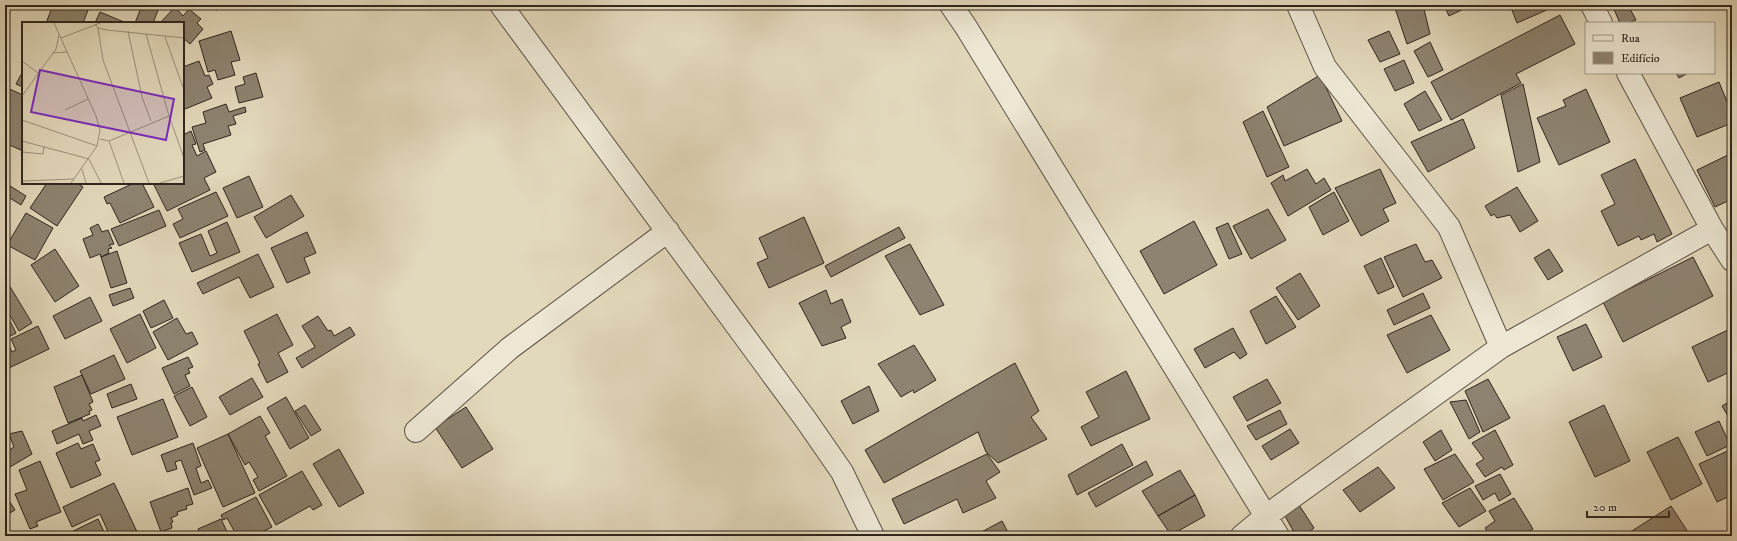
<svg xmlns="http://www.w3.org/2000/svg" width="1737" height="541" font-family="'IM FELL DW Pica',serif">
	<style>
		.building { fill: #8d8370; stroke: #30261e }
		.lines { fill: none; stroke-linecap: round; stroke-linejoin: round }
		.minor-casing { stroke: #5c5245; stroke-width: 24 }
		.minor { stroke: #ece6d3; stroke-width: 22 }
		.inset-road { fill: none; stroke: #9b917c; stroke-width: 1 }
		.view { fill: #7b2cbf; fill-opacity: 0.15; stroke: #7b2cbf; stroke-width: 2 }
		.inset-edge { fill: none; stroke: #30261e; stroke-width: 2 }
	</style>
	<rect width="100%" height="100%" fill="#e2d8bb"/>
	<filter id="stains"><feTurbulence type="fractalNoise" baseFrequency=".005" numOctaves="4"/><feColorMatrix values="0 0 0 0 .2 0 0 0 0 .09 0 0 0 0 .02 0 0 0 .5 -.17"/></filter>
	<radialGradient id="worn" r=".72"><stop offset=".6" stop-color="#630" stop-opacity="0"/><stop offset="1" stop-color="#630" stop-opacity=".3"/></radialGradient>
	<path class="building" d="M53 5H90L83 23H46Z
		M142 5H160L153 23H135Z
		M210 5H235L216 10 215 6 211 7Z
		M1394 5H1423L1430 34 1407 44Z
		M1444 5H1472L1449 16Z
		M1510 5H1547L1549 9 1517 23Z
		M1612 5H1633L1629 7 1636 20 1629 23H1620Z
		M175 7 183 16 189 9 201 19 197 23 203 29 190 44 183 38V23H160Z
		M100 12 124 22V23H95Z
		M1560 15 1575 44 1516 74 1521 83 1451 120 1431 82Z
		M231 31 240 60 231 62 235 75 218 80 215 70 208 72 199 41Z
		M1389 31 1400 54 1380 62 1368 40Z
		M1430 42 1443 70 1428 77 1414 51Z
		M1404 60 1414 83 1395 91 1384 69Z
		M199 61 205 76 209 75 213 84 207 87 212 98 185 109 183 104V67Z
		M23 71V87L16 84Z
		M256 73 263 97 239 103 235 87 245 84 243 77Z
		M1676 73H1688L1679 78Z
		M1320 75 1342 121 1284 146 1267 107Z
		M1719 82 1732 114V123L1697 137 1680 98Z
		M1523 84 1540 162 1518 172 1501 95Z
		M5 87 23 95V151L5 143Z
		M1586 89 1610 142 1559 165 1537 118 1566 106 1563 100Z
		M1425 91 1442 120 1419 131 1404 104Z
		M226 104 229 112 245 107 246 112 233 116 236 124 228 126 231 135 203 144 205 150 200 152 192 127 206 123 203 112Z
		M1263 111 1289 167 1267 177 1243 122Z
		M1463 119 1475 148 1428 172 1411 142Z
		M191 131 196 144 192 145 197 156 206 151 216 172 204 178 210 190 167 211 153 183H183V135Z
		M1732 153V199L1715 207 1697 170Z
		M1635 159 1672 234 1657 242 1654 234 1641 240 1639 236 1618 246 1601 211 1615 204 1601 175Z
		M1307 169 1316 184 1324 178 1331 190 1288 216 1271 183 1283 175 1285 181Z
		M1380 169 1396 203 1383 209 1389 221 1361 236 1335 188Z
		M249 176 263 207 237 218 223 188Z
		M47 183H77L83 187 57 226 30 208Z
		M134 183H142L154 207 120 223 110 203 107 204 104 197Z
		M7 184 26 196 21 205 5 195V188Z
		M1517 187 1538 221 1520 232 1510 215 1497 218 1494 214 1491 216 1485 206Z
		M216 192 228 216 180 238 173 224 183 219 178 209Z
		M1334 192 1349 221 1323 235 1309 207Z
		M291 195 304 216 266 238 254 217Z
		M1732 207V219L1727 209Z
		M1268 209 1286 240 1251 259 1233 226Z
		M159 210 166 226 119 246 111 229Z
		M26 213 53 228 35 260 7 245Z
		M804 217 824 263 769 288 757 263 768 258 759 238Z
		M1194 221 1217 265 1164 294 1140 251Z
		M227 222 240 252 192 272 179 243 201 234 210 256 217 253 208 231Z
		M1228 223 1242 254 1229 259 1216 228Z
		M98 224 102 232 108 230 114 244 109 245 112 248 108 249 109 253 101 257 100 254 90 258 83 239 93 235 90 228Z
		M899 227 905 238 831 277 825 266Z
		M307 232 316 253 304 258 310 273 287 283 271 248Z
		M910 244 944 305 920 315 885 256Z
		M1416 244 1425 262 1432 260 1442 278 1403 297 1384 257Z
		M55 249 79 286 55 302 31 265Z
		M1549 249 1563 271 1548 280 1534 258Z
		M117 251 127 283 111 288 101 257Z
		M258 254 274 287 250 298 239 277 203 294 197 283Z
		M1693 257 1713 296 1623 342 1603 302Z
		M1381 258 1394 287 1378 294 1364 266Z
		M1300 273 1320 306 1298 320 1276 288Z
		M5 280H6L32 323 19 331 5 307Z
		M130 288 134 298 113 306 109 295Z
		M826 290 831 304 842 299 851 322 841 327 846 338 822 346 799 303Z
		M1423 293 1430 308 1394 325 1387 310Z
		M1276 296 1296 327 1266 344 1250 311Z
		M90 297 102 321 65 339 53 316Z
		M164 300 173 318 151 328 143 311Z
		M140 314 156 348 127 363 110 329Z
		M277 314 293 345 278 353 288 372 267 383 258 364 260 363 244 331Z
		M1431 315 1450 350 1407 373 1387 335Z
		M318 316 328 331 331 330 334 336 350 327 355 335 302 368 296 358 315 347 302 326Z
		M177 318 186 334 192 332 198 344 168 360 153 332Z
		M9 319 16 333 5 339V321Z
		M1586 324 1602 357 1573 371 1557 337Z
		M38 326 49 349 9 368 5 359V343L7 342 12 352 16 350 11 339Z
		M1233 328 1247 354 1240 359 1234 352 1205 368 1194 349Z
		M1732 328V371L1708 382 1692 347Z
		M914 345 936 380 914 393 913 390 901 397 878 364Z
		M114 355 125 379 91 394 80 371Z
		M188 357 193 367 188 369 190 373 185 375 190 386 174 394 162 368Z
		M1015 363 1039 411 1031 417 1047 439 998 463 986 452 978 432 884 483 865 450Z
		M1126 371 1150 419 1091 446 1081 427 1099 417 1086 392Z
		M82 375 93 402 89 404 92 410 89 411 90 414 68 423 54 387Z
		M252 378 263 397 230 415 219 397Z
		M1267 379 1281 403 1247 421 1233 397Z
		M1488 379 1510 418 1483 432 1465 391Z
		M131 384 137 399 112 408 107 394Z
		M869 386 879 411 853 424 841 401Z
		M192 387 207 417 190 426 174 396Z
		M286 397 309 438 290 449 267 408Z
		M163 399 178 437 132 455 117 417Z
		M1466 400 1480 432 1469 439 1450 402Z
		M1732 400V423L1722 406Z
		M305 405 321 430 311 436 295 411Z
		M1604 405 1630 461 1595 477 1569 422Z
		M466 407 493 449 462 468 435 427Z
		M1280 410 1287 424 1256 440 1247 426Z
		M96 415 101 426 89 431 93 440 83 444 79 434 57 444 52 431 82 418 83 421Z
		M260 416 270 433 265 436 287 476 259 491 253 480 258 477 249 462 245 465 228 434Z
		M1719 421 1730 445 1707 456 1695 432Z
		M1290 429 1299 443 1271 460 1262 446Z
		M1441 430 1452 450 1435 461 1423 442Z
		M1495 430 1513 465 1504 470 1502 467 1485 477 1476 464 1484 459 1472 443Z
		M22 431 32 454 5 470V446L8 451 14 447 9 434Z
		M228 434 255 493 223 507 197 448Z
		M1678 437 1702 484 1671 500 1647 452Z
		M78 443 81 449 93 444 100 460 95 462 101 475 71 488 56 453Z
		M193 443 201 466 196 468 201 483 208 480 212 488 194 495 181 460 175 462 177 469 167 472 161 455Z
		M1122 444 1133 465 1077 495 1068 475Z
		M339 449 364 493 339 507 313 464Z
		M1732 449V495L1717 502 1699 464Z
		M987 454 1000 472 986 481 996 498 963 513 957 499 904 524 892 499Z
		M1455 454 1474 482 1443 500 1424 469Z
		M40 461 61 512 36 522 38 526 30 529 15 494 27 490 19 470Z
		M1146 461 1153 475 1096 507 1088 493Z
		M1378 467 1395 488 1360 512 1343 490Z
		M1180 470 1195 495 1158 516 1142 491Z
		M302 471 322 505 313 510 310 506 276 525 259 495Z
		M1500 474 1511 494 1499 501 1495 493 1483 500 1475 486Z
		M114 483 139 536H110L100 514 72 527 63 507Z
		M188 488 193 504 186 506 187 509 177 512 178 515 171 518 173 522 171 523 172 528 161 532 150 502Z
		M1470 488 1486 511 1459 527 1442 503Z
		M5 494 15 510 5 516Z
		M1195 495 1205 516 1171 535 1158 516Z
		M256 497 272 527 254 536H237L227 518 223 520 221 515Z
		M1514 498 1533 529 1521 536H1490L1485 528 1495 521 1489 511Z
		M1299 505 1314 528 1304 536H1296L1284 514Z
		M1671 506 1690 535 1689 536H1624Z
		M98 519 106 536H63Z
		M221 519 229 536H201L198 529Z
		M1002 521 1010 536H974Z
		M282 531 284 536H272Z"/>
	<g class="lines">
		<g class="minor-casing">
			<path id="minor" d="M501 5 806 420 842 472 873 536
				M951 5 966 27 1278 536
				M1298 5 1325 67 1449 227 1501 347
				M1592 5 1601 23
				M1628 73 1712 229 1732 260
				M416 431 510 348 668 231
				M1242 536 1266 516 1501 347 1712 229"/>
		</g>
		<use href="#minor" class="minor"/>
	</g>
	<g transform="translate(22 22)">
		<rect width="162" height="162" fill="#e2d8bb"/>
		<path class="inset-road" d="M32 1 74 94 78 108 75 124 49 161M73 2 76 6 85 8 162 16M76 6 81 38 127 161M106 9 120 75 129 99M124 12 147 94 162 136M143 15 162 68M39 16 78 1M31 31 45 30M0 39 16 51M0 74 34 27 37 13M43 88 66 77M0 98 75 124M78 117 87 119 147 94M0 119 67 137 79 161M87 119 102 161M0 130 21 132 22 124M60 147 64 161M0 159 52 157M138 161 162 154"/>
		<path class="view" d="M18 48 152 77 144 118 9 90Z"/>
		<rect width="162" height="162" class="inset-edge"/>
	</g>
	<rect width="1737" height="541" fill="none" stroke="#e2d8bb" stroke-width="20"/>
	<rect x="6" y="6" width="1725" height="529" fill="none" stroke="#30261e" stroke-width="2"/>
	<rect x="10" y="10" width="1717" height="521" fill="none" stroke="#30261e"/>
	<rect x="1585" y="22" width="130" height="52" fill="#ece6d3" stroke="#a1998b"/>
	<rect x="1593" y="35" width="20" height="6" fill="#ece6d3" stroke="#a1998b"/>
	<text x="1621" y="42" font-size="12" fill="#30261e">Rua</text>
	<rect x="1593" y="52" width="20" height="12" fill="#8d8370" stroke="#a1998b"/>
	<text x="1621" y="62" font-size="12" fill="#30261e">Edifício</text>
	<path d="M1587 511v6h82v-6" fill="none" stroke="#30261e" stroke-width="2"/>
	<text x="1593" y="511" font-size="12" fill="#30261e" stroke="#ece6d3" stroke-width="3" paint-order="stroke">20 m</text>
	<rect width="100%" height="100%" filter="url(#stains)"/>
	<rect width="100%" height="100%" fill="url(#worn)"/>
</svg>
